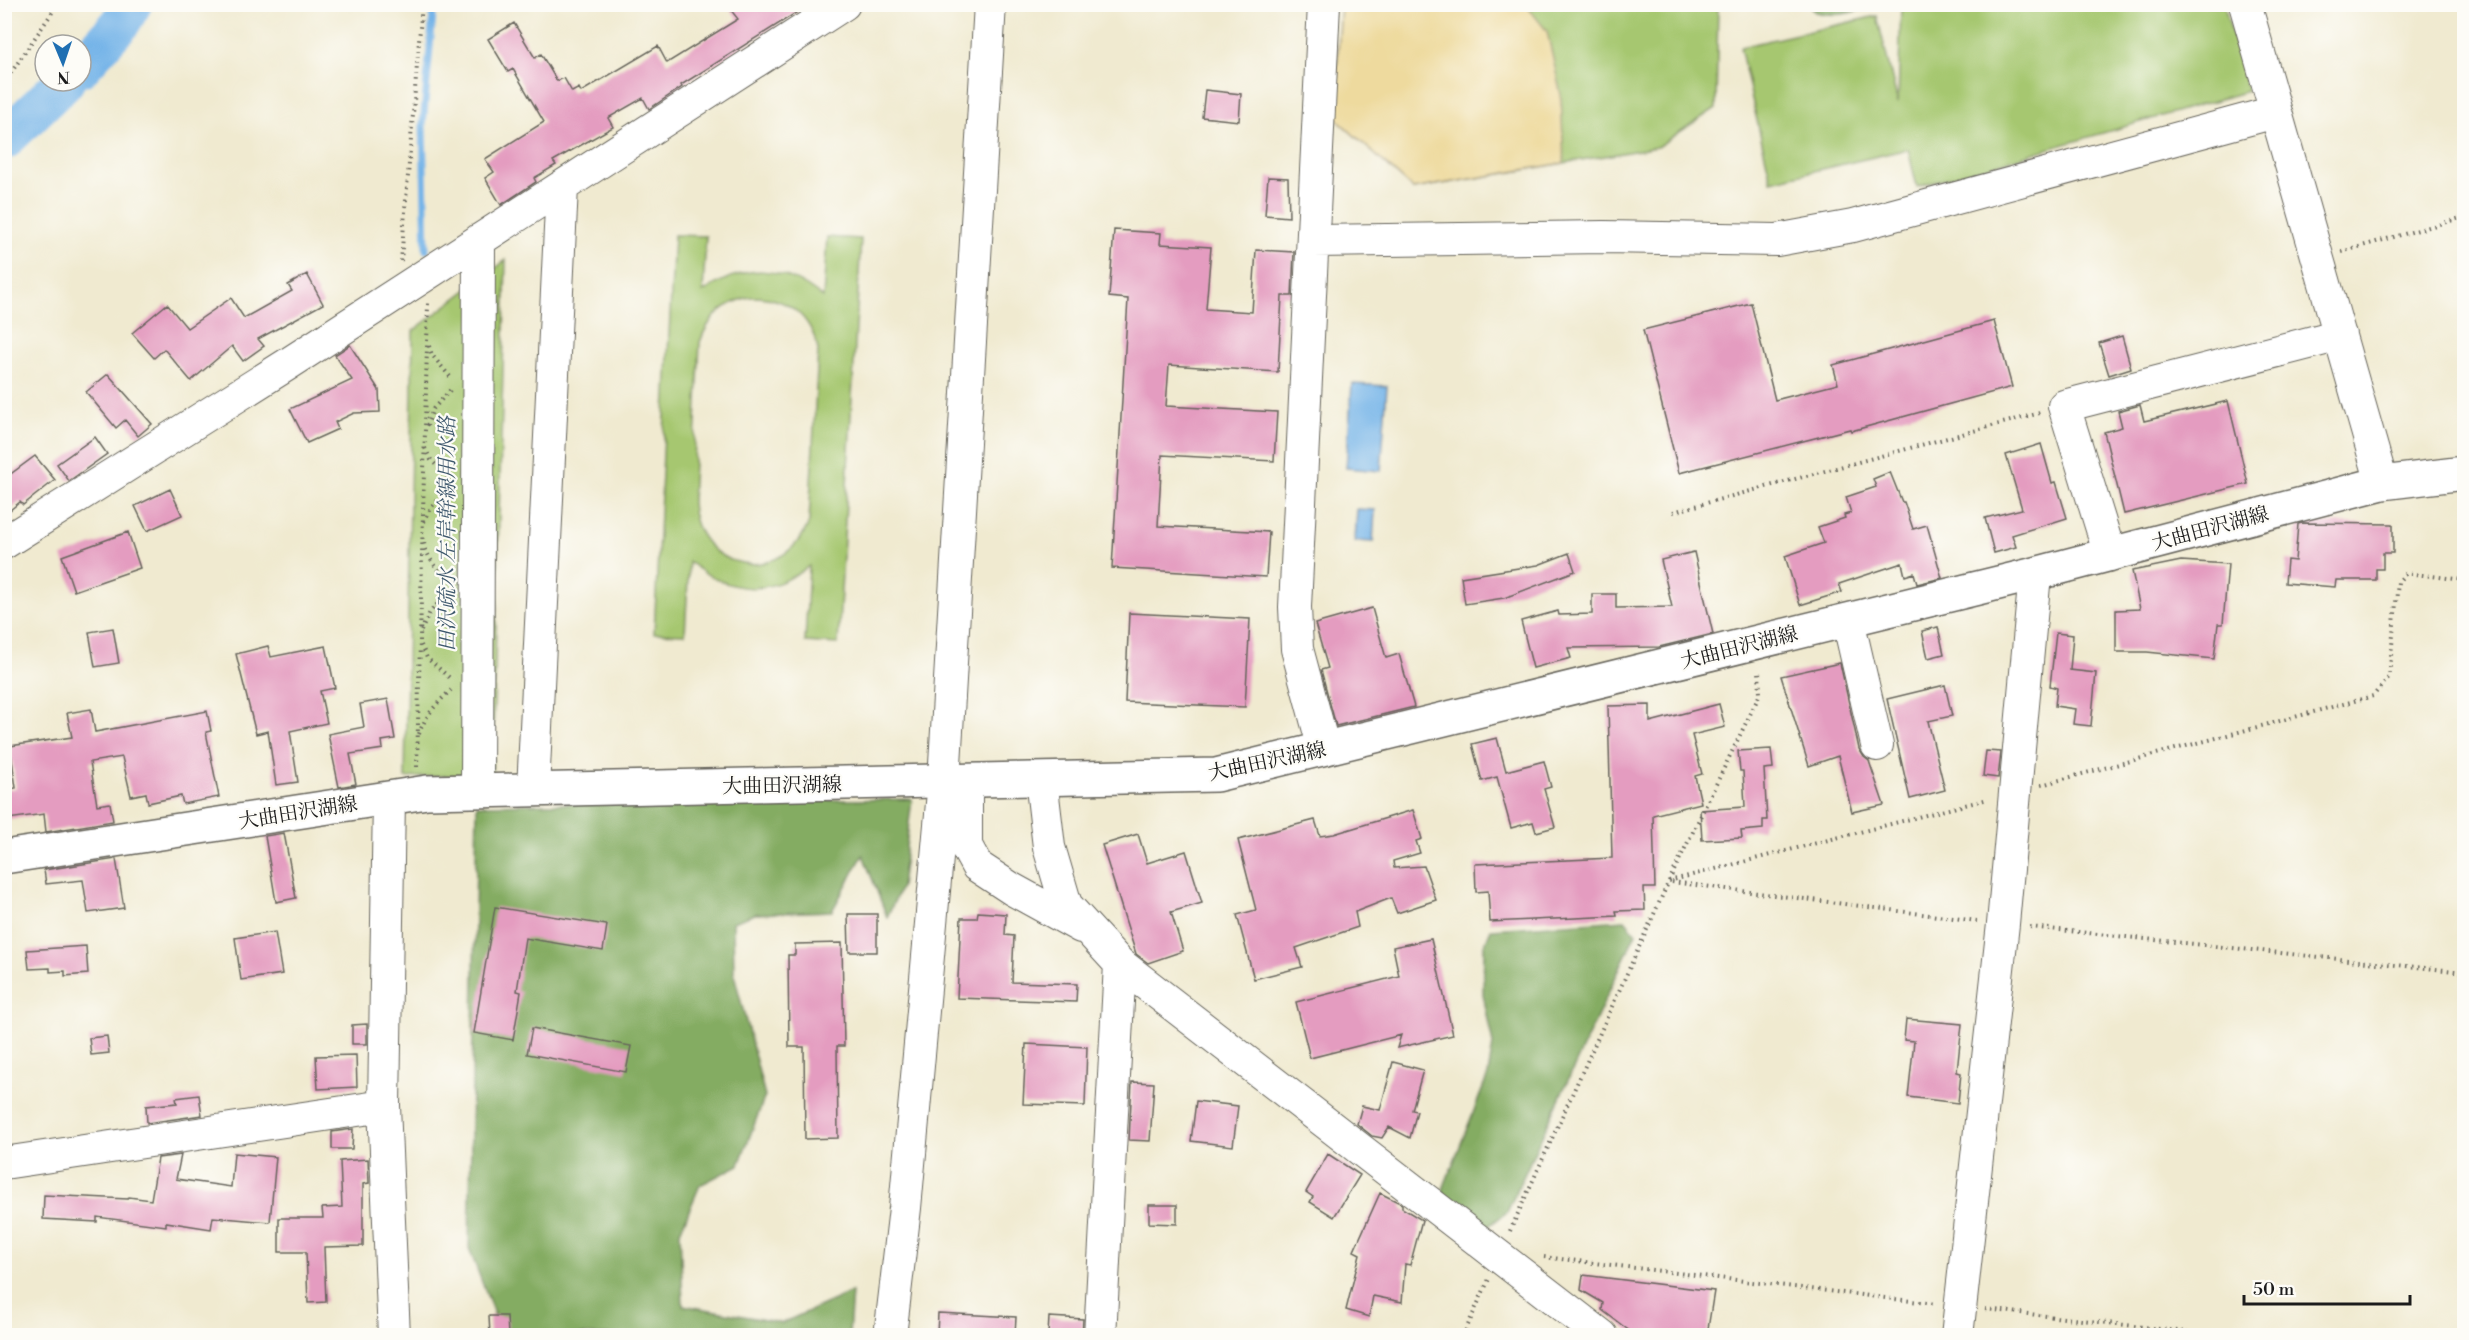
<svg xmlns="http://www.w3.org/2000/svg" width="2469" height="1340" font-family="'Libre Bodoni','Noto Serif JP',serif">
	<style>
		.green { fill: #a6c770; stroke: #617246; stroke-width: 1.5; fill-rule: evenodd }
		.forest { fill: #84ac62; stroke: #50643f; stroke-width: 1.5 }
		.sand { fill: #eeda9e; stroke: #857b5d; stroke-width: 1.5 }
		.water { fill: #74b4e8; stroke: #486882; stroke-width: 1.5 }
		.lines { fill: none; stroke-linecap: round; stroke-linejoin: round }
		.stream { stroke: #74b4e8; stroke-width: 7 }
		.river { stroke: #74b4e8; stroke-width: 40 }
		.building { fill: #e49cc0 }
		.minor-casing { stroke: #66645b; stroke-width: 34 }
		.major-casing { stroke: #66645b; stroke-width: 36 }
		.path { stroke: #66645b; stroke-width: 4; stroke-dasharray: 1.5 4.5; stroke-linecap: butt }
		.minor { stroke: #fff; stroke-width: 32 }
		.major { stroke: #fff; stroke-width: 33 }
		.labels { text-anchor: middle; stroke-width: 4.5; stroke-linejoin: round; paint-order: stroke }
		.street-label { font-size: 20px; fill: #1c1c1c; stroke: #fdfcf7 }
		.water-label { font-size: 21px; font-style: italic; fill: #3f596e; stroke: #fdfcf7 }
	</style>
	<rect width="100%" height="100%" fill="#fdfcf7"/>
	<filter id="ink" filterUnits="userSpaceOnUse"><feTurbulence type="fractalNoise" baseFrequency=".0167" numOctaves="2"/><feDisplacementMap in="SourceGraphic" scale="12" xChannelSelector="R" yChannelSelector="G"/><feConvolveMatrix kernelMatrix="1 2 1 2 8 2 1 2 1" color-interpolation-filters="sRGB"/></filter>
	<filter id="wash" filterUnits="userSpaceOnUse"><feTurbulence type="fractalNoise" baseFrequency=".008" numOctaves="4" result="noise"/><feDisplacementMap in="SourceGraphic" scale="24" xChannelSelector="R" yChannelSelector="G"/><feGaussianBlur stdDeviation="1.35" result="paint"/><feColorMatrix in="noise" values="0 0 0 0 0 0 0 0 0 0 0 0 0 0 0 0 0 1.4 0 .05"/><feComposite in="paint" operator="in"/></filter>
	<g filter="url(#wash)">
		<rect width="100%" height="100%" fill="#f0ead0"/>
		<path class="green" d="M1341 5H1718L1716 108 1657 147 1413 189Z
			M1901 5H2224L2248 91 1917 187 1908 149 1771 181 1740 47 1877 16 1898 103Z
			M674 235 706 236 703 292C746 263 782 264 823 298L827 237 861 239 838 644 805 642 809 566C767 598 729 593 689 562L685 634 654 633ZM750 297C786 296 811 315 818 350L809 522C783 587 696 573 692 502L700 342C709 317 724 303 750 297Z
			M506 260 492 773 405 778 413 331Z"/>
		<path class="forest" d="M1810 5H1872C1852 14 1836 17 1815 12Z
			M912 799 901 887 887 917 863 855 832 911 755 914 733 922 734 974 765 1096 739 1165 700 1185 680 1232 683 1305 782 1323 852 1292 849 1335H502L469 1248 477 805Z
			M1625 920 1636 933 1507 1212 1489 1226 1474 1221 1443 1196V1189L1488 1075 1493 1044 1483 995 1484 946 1491 929Z"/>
		<path class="sand" d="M1341 5H1526L1547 31 1561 95 1564 163 1413 189 1334 117Z"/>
		<path class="water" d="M1352 384 1387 386 1381 471 1346 468Z
			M1357 509 1375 510 1373 542 1355 541Z"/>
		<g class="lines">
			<path class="stream" d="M426 250 423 124 434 4"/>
			<path class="river" d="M81 67 120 24 132 4
				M4 140 65 81"/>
		</g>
		<g id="blocks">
			<path class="building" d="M726 4H810L681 85 682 87 649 109 643 98 608 118 613 127 553 161 556 165 534 178 536 182 501 205 485 178 494 172 485 159 544 122 513 69 508 72 488 39 514 23 535 58 541 54 557 81 564 78 572 92 579 88 581 92 658 46 667 63 738 19Z
				M1205 90 1241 94 1239 121 1202 117Z
				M1268 177 1288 178 1289 217 1265 215Z
				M1114 230 1161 233 1160 244 1211 247 1206 309 1252 312 1256 250 1294 252 1292 296H1282L1278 372 1169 365 1166 406 1277 412 1274 461 1162 455 1158 526 1269 532 1266 577 1112 568 1128 299 1109 297Z
				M307 274 323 304 258 339 264 346 243 361 232 346 191 381 164 349 154 358 132 333 167 304 187 328 231 298 244 318 292 291 288 285Z
				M1751 303 1775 400 1838 384 1833 365 1994 321 2012 387 1851 431 1850 429 1679 473 1643 330Z
				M2122 336 2131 368 2109 375 2099 343Z
				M350 345 379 390 380 412 354 413 335 422 338 429 307 443 290 409 352 380 335 355Z
				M108 374 152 424 138 436 125 420 116 428 86 392Z
				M2228 401 2248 484 2124 514 2104 432 2122 427 2118 411 2140 405 2144 421Z
				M95 437 107 454 69 481 57 464Z
				M2041 444 2052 483 2056 482 2067 518 2012 535 2016 547 1994 553 1985 518 2022 509 2006 455Z
				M35 456 55 480 23 505 20 502 4 515V479Z
				M1890 472 1902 502H1904L1913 529 1927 525 1942 578 1917 584 1914 573 1905 576 1902 563 1839 584 1842 592 1800 605 1785 556 1824 543 1818 527 1845 518 1844 515 1851 513 1846 497 1876 487 1873 479Z
				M170 489 182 515 147 531 135 506Z
				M2302 523 2393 524V553H2383V569H2376V580H2336L2335 587 2285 583 2287 560 2295 561 2298 524Z
				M128 532 140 568 74 591 62 556Z
				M1694 552 1713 634 1659 647 1568 648 1571 658 1533 668 1521 621 1558 611 1559 615 1592 614V594H1616V608L1672 607 1661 560Z
				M1569 553 1575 571 1504 598 1465 604 1461 577 1538 565Z
				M2181 561 2228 564 2223 624H2218L2214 659 2147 652H2116V610L2140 609 2132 571Z
				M1372 608 1386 658 1399 654 1414 707 1336 726 1321 670 1328 668 1315 624Z
				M1129 613 1250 619 1245 707 1125 702Z
				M1938 627 1944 654 1928 658 1922 631Z
				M113 628 119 663 95 667 89 632Z
				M2056 633 2073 635 2070 670 2096 673 2091 726 2073 724 2075 709 2055 706 2057 688 2050 686Z
				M268 646 271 657 326 646 335 688 320 691 327 723 290 731 298 782 276 785 268 731 256 734 236 654Z
				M1840 663 1859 749 1864 757 1869 761 1884 805 1852 812 1838 756 1809 766 1781 676Z
				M1945 685 1952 716 1928 721 1945 790 1910 799 1887 699Z
				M388 699 395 739 382 741 383 749 350 754 356 784 339 787 328 734 364 727 360 704Z
				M1719 704 1725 727 1692 735 1702 774 1695 776 1701 803 1653 815 1655 888H1644L1645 910 1616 911 1617 916 1490 922 1488 891 1476 892 1475 864 1612 858 1608 706 1650 705V722Z
				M91 709 95 732 207 711 211 731 206 732 219 797 183 804 181 796 148 803 146 793 131 796 122 757 90 762 97 805 110 803 113 821 46 832 44 814 8 819 4 790 16 788 10 746 72 737 67 713Z
				M1497 738 1506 771 1544 761 1551 787 1544 789 1555 827 1536 832 1533 822 1511 828 1497 777 1482 781 1472 744Z
				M1771 749 1773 768 1764 769 1767 820H1763V829L1741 831 1742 838 1702 840 1700 810 1745 807 1743 771H1740L1738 751Z
				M1986 751 2001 752 1998 778 1983 776Z
				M1413 810 1422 839 1416 841 1420 853 1393 861 1394 868 1424 866 1436 900 1397 913 1391 898 1355 912 1358 927 1296 948 1302 967 1254 979 1237 915 1256 910 1238 840 1315 820 1320 836 1334 834Z
				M284 833 296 898 276 902 265 836Z
				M1138 834 1147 863 1186 851 1202 903 1171 912 1183 951 1148 963 1136 954 1102 845Z
				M116 859 124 908 88 913 83 880 46 884 44 870Z
				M495 907 607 925 603 951 525 938 517 991 521 992 513 1040 474 1033Z
				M978 912 1006 914 1005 935 1014 936 1012 982 1077 984 1076 1002 957 998 961 918H977Z
				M848 914H877V952H849Z
				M275 932 282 974 241 980 235 938Z
				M1431 939 1453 1035 1397 1048 1401 1035 1310 1058 1296 1002 1399 976 1393 947Z
				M842 943 844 1046H837L838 1138 805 1139 804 1047H789L788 955H795V944Z
				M86 946 88 974 65 976V971L50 972V968L29 969 27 950Z
				M1906 1019 1962 1024 1957 1072 1961 1073 1958 1103 1908 1097 1914 1041 1904 1040Z
				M367 1024V1044H352V1025Z
				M532 1028 631 1046 626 1072 527 1054Z
				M107 1036 109 1053 91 1055 89 1038Z
				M1026 1044 1087 1047 1085 1106 1023 1104Z
				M356 1055 357 1087 318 1089 316 1056Z
				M1393 1062 1423 1070 1412 1110 1417 1111 1410 1138 1389 1127 1382 1138 1372 1136 1357 1124 1362 1106 1380 1110Z
				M1132 1082 1154 1083 1150 1141 1129 1140Z
				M199 1095 202 1115 147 1123 146 1106 177 1103 176 1098Z
				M1196 1101 1238 1106 1233 1146 1191 1141Z
				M353 1129 352 1149H332V1132Z
				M234 1153 276 1157 270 1222 213 1217 211 1229 166 1222V1226L97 1217V1222L43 1219 44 1195 128 1199 129 1197 151 1200 158 1158 181 1155 176 1179 231 1187Z
				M1328 1154 1360 1175 1334 1217 1310 1202 1313 1197 1306 1192Z
				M368 1159 369 1183 363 1184V1246L324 1247 326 1302 308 1303 306 1252H279V1218H323L322 1208 342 1207 340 1161Z
				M1380 1193 1402 1204V1208L1422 1220 1410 1265 1405 1264 1402 1302 1373 1296 1369 1317 1346 1310 1360 1254 1354 1251Z
				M1149 1205H1177V1224L1149 1223Z
				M1583 1275 1714 1291 1707 1335H1635L1602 1310 1603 1303 1581 1290Z
				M938 1313 1016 1317 1015 1335H937Z
				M489 1316H507L508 1335H490Z
				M1049 1317 1083 1319 1082 1335H1048Z"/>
		</g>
	</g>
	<g filter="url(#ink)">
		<use href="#blocks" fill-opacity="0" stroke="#66645b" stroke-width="1.5"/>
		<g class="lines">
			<g class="minor-casing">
				<path id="minor" d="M2245 4 2382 483
					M1314 241 1604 237 1777 240 1853 226 2275 112
					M4 543 288 364 844 4
					M2110 555 2064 406 2340 335
					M1848 620 1877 745
					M1324 749 1297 649 1295 607 1324 4
					M1041 779 1049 847 1066 905 1120 964 1602 1336
					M966 781V846L977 866 1012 889 1081 927
					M533 790 562 187
					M477 791 479 240
					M389 799 384 1106 394 1336
					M4 1163 384 1106
					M890 1336 905 1208 944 781 990 4
					M1100 1336 1120 964
					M1957 1336 2003 924 2035 574"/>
			</g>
			<g class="major-casing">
				<path id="major" d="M4 857 427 792 1216 775 2035 574 2382 483 2464 473"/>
			</g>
			<path class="path" d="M4 83 58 4
				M2341 252 2464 217
				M401 261 422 4
				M429 346 432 355 452 379
				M427 426 433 409 452 388
				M425 448 431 460 452 481
				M1673 512 2040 413
				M424 522C431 507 438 496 452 487
				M424 543C428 560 438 571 452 582
				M421 631 430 612 451 589
				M421 645 427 658 451 679
				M419 734C425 716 437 703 451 690
				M417 767 428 303
				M2041 785 2373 696 2389 677 2398 582 2406 573 2464 580
				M1669 881 1988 799
				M1672 882 1977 921
				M2030 927 2464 972
				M1510 1231 1669 881 1760 694 1759 670
				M1544 1257 1936 1304
				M1985 1309 2222 1336
				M1463 1336 1489 1279"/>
			<use href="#minor" class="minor"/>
			<use href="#major" class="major"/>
		</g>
	</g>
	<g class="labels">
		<g class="street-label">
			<text transform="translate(2210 528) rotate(-15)" y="7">大曲田沢湖線</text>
			<text transform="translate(1739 647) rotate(-14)" y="7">大曲田沢湖線</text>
			<text transform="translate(1267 761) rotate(-12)" y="7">大曲田沢湖線</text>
			<text transform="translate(782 785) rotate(-1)" y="7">大曲田沢湖線</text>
			<text transform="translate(298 812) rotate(-9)" y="7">大曲田沢湖線</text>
		</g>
		<g class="water-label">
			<text transform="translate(447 534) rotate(-90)" y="7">田沢疏水 左岸幹線用水路</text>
		</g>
	</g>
	<rect width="2469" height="1340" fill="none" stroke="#fdfcf7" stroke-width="24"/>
	<g transform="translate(63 63) rotate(178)"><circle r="28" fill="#fdfcf7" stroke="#a3a29f" stroke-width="1.5"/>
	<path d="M0-4.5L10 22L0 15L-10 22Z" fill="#1f6fb2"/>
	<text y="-9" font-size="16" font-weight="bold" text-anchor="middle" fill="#1c1c1c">N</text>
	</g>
	<path d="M2244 1295v9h166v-9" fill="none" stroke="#1c1c1c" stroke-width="3"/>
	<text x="2253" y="1295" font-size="18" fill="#1c1c1c" stroke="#fdfcf7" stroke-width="4.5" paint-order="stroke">50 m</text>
</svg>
